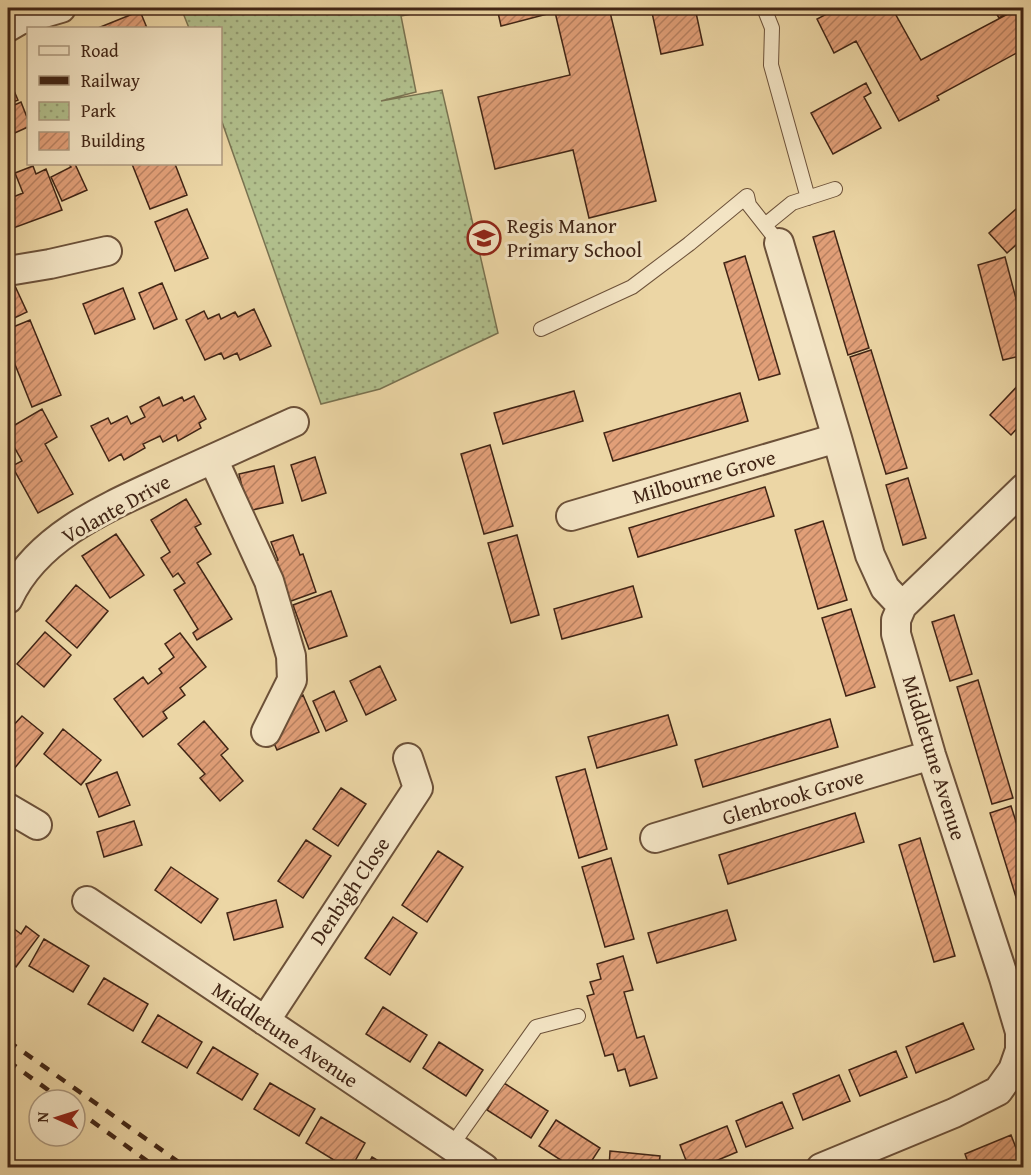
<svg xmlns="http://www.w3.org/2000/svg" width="1031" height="1175" font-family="'Gentium Book Plus',serif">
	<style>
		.park { fill: url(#park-dots); stroke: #797250; stroke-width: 1.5 }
		.building { fill: url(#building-hatch); stroke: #412515; stroke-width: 1.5 }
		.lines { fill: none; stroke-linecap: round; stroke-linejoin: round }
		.lane-casing { stroke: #6c5139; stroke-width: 16 }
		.street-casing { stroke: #6c5139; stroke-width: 32 }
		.lane { stroke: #f3e4c4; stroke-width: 14 }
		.street { stroke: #f3e4c4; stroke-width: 28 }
		.rail { stroke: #412515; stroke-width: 4.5; stroke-dasharray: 10 10; stroke-linecap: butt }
		.labels { text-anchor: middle; stroke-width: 6; stroke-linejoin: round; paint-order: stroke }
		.poi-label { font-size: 21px; fill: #412515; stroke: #f3e4c4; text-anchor: start }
		.street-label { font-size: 21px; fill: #412515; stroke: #f3e4c4 }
	</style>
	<defs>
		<pattern id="park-dots" width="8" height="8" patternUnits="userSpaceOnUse" patternTransform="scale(1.5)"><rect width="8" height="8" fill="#b1bf8c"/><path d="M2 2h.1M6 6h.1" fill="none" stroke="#929b71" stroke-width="1.8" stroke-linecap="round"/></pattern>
		<pattern id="building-hatch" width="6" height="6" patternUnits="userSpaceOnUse" patternTransform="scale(1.5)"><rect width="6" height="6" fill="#e19f78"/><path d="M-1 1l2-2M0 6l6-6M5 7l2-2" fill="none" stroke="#b88161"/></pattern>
	</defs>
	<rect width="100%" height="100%" fill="#ecd6a5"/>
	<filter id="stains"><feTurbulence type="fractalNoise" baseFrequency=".00333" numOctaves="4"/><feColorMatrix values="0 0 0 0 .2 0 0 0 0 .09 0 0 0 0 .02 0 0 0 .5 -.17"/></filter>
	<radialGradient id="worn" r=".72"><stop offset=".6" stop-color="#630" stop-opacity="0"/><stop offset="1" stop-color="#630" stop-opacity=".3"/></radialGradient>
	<path class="park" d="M181 8H443L401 16 416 92 381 101 442 90 498 333 380 389 321 404 221 119 220 28H189Z"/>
	<path class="building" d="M497 8H609L656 201 589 218 573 150 495 169 478 97 570 75 555 12 501 26Z
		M651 8H695L703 45 661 54Z
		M838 8H892L921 60 1019 8H1024V49L937 96 939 100 899 121 856 41 834 53 817 19Z
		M993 8H1009L1011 11 999 18Z
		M140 11 147 28H98Z
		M8 77 18 100 8 104Z
		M866 83 871 93 864 97 881 128 833 154 811 113Z
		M21 102 28 120V127L8 136V108Z
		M69 164H75L87 190 62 201 51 177 71 167Z
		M132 164H175L187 195 150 209Z
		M33 166 36 174 46 169 62 210 8 230V199L23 193 15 173Z
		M1024 202V238L1007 253 989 233Z
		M187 209 208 258 175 271 155 222Z
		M834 231 869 348 848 355 813 237Z
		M745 256 780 374 759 380 724 263Z
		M1005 257 1024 329V355L1003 360 978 265Z
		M162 283 177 319 154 329 139 293Z
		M15 286 27 312 8 321V289Z
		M123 288 135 319 95 334 83 304Z
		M254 309 271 346 240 360 237 353 224 359 221 353 205 360 186 320 204 311 208 319 219 314 221 319 235 312 238 317Z
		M30 320 61 395 32 407 8 347V329Z
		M871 350 907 468 886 474 850 357Z
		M1024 379V421L1011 435 990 415Z
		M574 391 583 421 503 444 494 413Z
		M740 393 748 421 613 461 604 433Z
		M194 396 206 419 199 423 201 428 178 441 176 435 163 442 160 436 143 444 145 448 124 460 121 454 109 461 91 426 108 418 111 424 127 416 131 424 145 417 140 407 159 397 163 406 182 397 184 401Z
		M42 409 57 437 45 444 73 494 38 513 12 466 22 461 8 436V429Z
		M490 445 513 526 484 534 461 454Z
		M315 457 326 493 302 501 291 465Z
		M274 466 283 503 248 511 239 474Z
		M908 478 926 538 903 545 886 485Z
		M765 487 774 516 638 557 629 528Z
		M186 499 201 524 195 527 211 554 197 563 232 619 197 640 193 633 198 629 174 590 185 583 178 573 173 577 161 558 170 552 151 520Z
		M823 521 847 600 818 609 795 530Z
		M116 534 144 575 110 598 82 556Z
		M293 535 300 555 303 554 316 592 280 605 266 564 278 560 271 542Z
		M517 535 539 615 511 623 488 543Z
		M76 585 108 611 77 648 46 621Z
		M633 586 642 617 562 639 554 609Z
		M331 591 347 636 309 649 293 605Z
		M851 609 875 687 846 696 822 618Z
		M954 615 972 674 950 681 932 622Z
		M45 632 71 655 44 687 17 664Z
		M180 633 206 667 180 688 185 695 163 712 167 718 143 737 114 699 143 677 148 684 162 673 159 669 174 657 165 644Z
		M380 666 396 700 366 715 350 681Z
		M978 680 1013 798 992 804 957 687Z
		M334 691 347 721 326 731 313 701Z
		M303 695 319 732 277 750 261 714Z
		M668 715 677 745 597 768 588 737Z
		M22 716 43 733 14 769 8 763V723L12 727Z
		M830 719 838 747 703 787 695 760Z
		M204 721 228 749 221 755 243 781 220 801 200 778 205 774 178 744Z
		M63 729 101 760 81 785 44 754Z
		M585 769 607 849 579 858 556 777Z
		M117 772 130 805 99 817 86 784Z
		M341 788 366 804 338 846 313 829Z
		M1011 806 1024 847V923L990 813Z
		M855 813 864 842 728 884 719 855Z
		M134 821 142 845 104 857 97 832Z
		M920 838 955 956 934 962 899 845Z
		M306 840 331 856 303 898 278 881Z
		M438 851 463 867 427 922 402 905Z
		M611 858 634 939 605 947 582 867Z
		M171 867 218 899 201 923 155 890Z
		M276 900 283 927 234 940 227 913Z
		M727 910 736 940 657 963 648 933Z
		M393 917 417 933 390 975 365 958Z
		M9 925 21 934 26 926 39 936 16 967 8 960Z
		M44 939 89 966 73 992 29 966Z
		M623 956 633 990 624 992 637 1038 644 1036 657 1078 630 1086 625 1069 618 1071 613 1054 605 1056 587 996 594 994 590 982 601 979 597 964Z
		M104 978 148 1004 133 1031 88 1004Z
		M383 1007 427 1035 410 1062 366 1034Z
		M158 1015 202 1042 187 1068 142 1042Z
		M963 1023 974 1049 916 1073 906 1047Z
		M439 1042 483 1070 466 1096 423 1068Z
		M213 1047 258 1074 242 1100 197 1073Z
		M896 1051 907 1077 860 1096 849 1070Z
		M839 1075 850 1101 803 1120 793 1094Z
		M270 1083 315 1109 299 1136 254 1109Z
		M504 1083 548 1111 531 1138 487 1110Z
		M782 1102 793 1128 746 1147 736 1121Z
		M321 1117 365 1143 351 1168H347L306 1143Z
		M556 1120 600 1148 587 1168H573L539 1146Z
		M727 1126 737 1152 699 1168H689L680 1145Z
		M1011 1135 1021 1161 1006 1168H970L965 1154Z
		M610 1151 660 1156 659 1168H609Z
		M372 1157 390 1168H366Z"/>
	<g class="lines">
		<g class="lane-casing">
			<path id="lane" d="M764 8 772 28 771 65 808 198
				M765 225 792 203 835 189
				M541 329 632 287 689 244 747 196 749 205 779 243
				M452 1145 536 1027 578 1016"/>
		</g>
		<g class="street-casing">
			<path id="street" d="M8 27 20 20 61 8
				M779 243 837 438 870 555 885 588 902 606 896 620V634L931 755 1004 978 1020 1032V1050L1013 1070 998 1091 954 1113 821 1168
				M8 271 50 264 107 251
				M213 459 269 581 291 656 292 680 266 732
				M571 516 837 438
				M8 599C38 533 115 504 177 475 216 457 255 440 294 422
				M902 606 1024 488
				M8 808 37 825
				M655 838 931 755
				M87 901 484 1168
				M265 1021 418 788 408 758"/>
		</g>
		<use href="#lane" class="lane"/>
		<use href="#street" class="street"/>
		<path class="rail" d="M8 1041 187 1168
			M8 1061 62 1100
			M75 1109 157 1168"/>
	</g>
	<defs>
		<g id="school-ring" transform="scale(1.725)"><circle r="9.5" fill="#f3e4c4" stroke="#8f2418" stroke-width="1.5"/><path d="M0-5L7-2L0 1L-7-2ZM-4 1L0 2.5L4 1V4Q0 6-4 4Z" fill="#8f2418"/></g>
	</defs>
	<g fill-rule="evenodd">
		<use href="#school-ring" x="484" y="238"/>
	</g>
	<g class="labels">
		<g class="poi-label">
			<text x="507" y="233">Regis Manor<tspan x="507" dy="24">Primary School</tspan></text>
		</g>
		<g class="street-label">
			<text transform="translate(704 477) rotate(-16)" y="7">Milbourne Grove</text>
			<text transform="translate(116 509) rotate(-29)" y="7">Volante Drive</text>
			<text transform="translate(934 758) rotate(73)" y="7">Middletune Avenue</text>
			<text transform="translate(793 797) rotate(-17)" y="7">Glenbrook Grove</text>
			<text transform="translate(350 891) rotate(-56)" y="7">Denbigh Close</text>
			<text transform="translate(285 1035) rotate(34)" y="7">Middletune Avenue</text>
		</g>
	</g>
	<rect width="1031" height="1175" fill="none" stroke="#ecd6a5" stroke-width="30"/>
	<rect x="9" y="9" width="1013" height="1157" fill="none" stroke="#412515" stroke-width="3"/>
	<rect x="15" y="15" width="1001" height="1145" fill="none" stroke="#412515" stroke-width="1.5"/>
	<rect x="27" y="27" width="195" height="138" fill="#f3e4c4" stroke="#ac987e" stroke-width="1.5"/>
	<rect x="39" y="46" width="30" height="9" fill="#f3e4c4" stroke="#ac987e" stroke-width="1.5"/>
	<text x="81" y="57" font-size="18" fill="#412515">Road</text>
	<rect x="39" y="76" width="30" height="9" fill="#412515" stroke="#ac987e" stroke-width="1.5"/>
	<text x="81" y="87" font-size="18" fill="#412515">Railway</text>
	<rect x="39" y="102" width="30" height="18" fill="url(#park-dots)" stroke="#ac987e" stroke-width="1.5"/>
	<text x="81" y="117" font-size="18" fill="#412515">Park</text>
	<rect x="39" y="132" width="30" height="18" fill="url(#building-hatch)" stroke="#ac987e" stroke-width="1.5"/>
	<text x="81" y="147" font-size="18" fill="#412515">Building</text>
	<g transform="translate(57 1118) rotate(273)"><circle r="28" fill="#f3e4c4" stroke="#ac987e" stroke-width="1.5"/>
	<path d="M0-4.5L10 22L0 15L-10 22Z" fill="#8f2418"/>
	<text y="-9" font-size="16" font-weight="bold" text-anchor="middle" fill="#412515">N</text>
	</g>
	<rect width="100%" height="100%" filter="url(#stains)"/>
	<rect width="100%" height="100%" fill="url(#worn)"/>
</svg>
